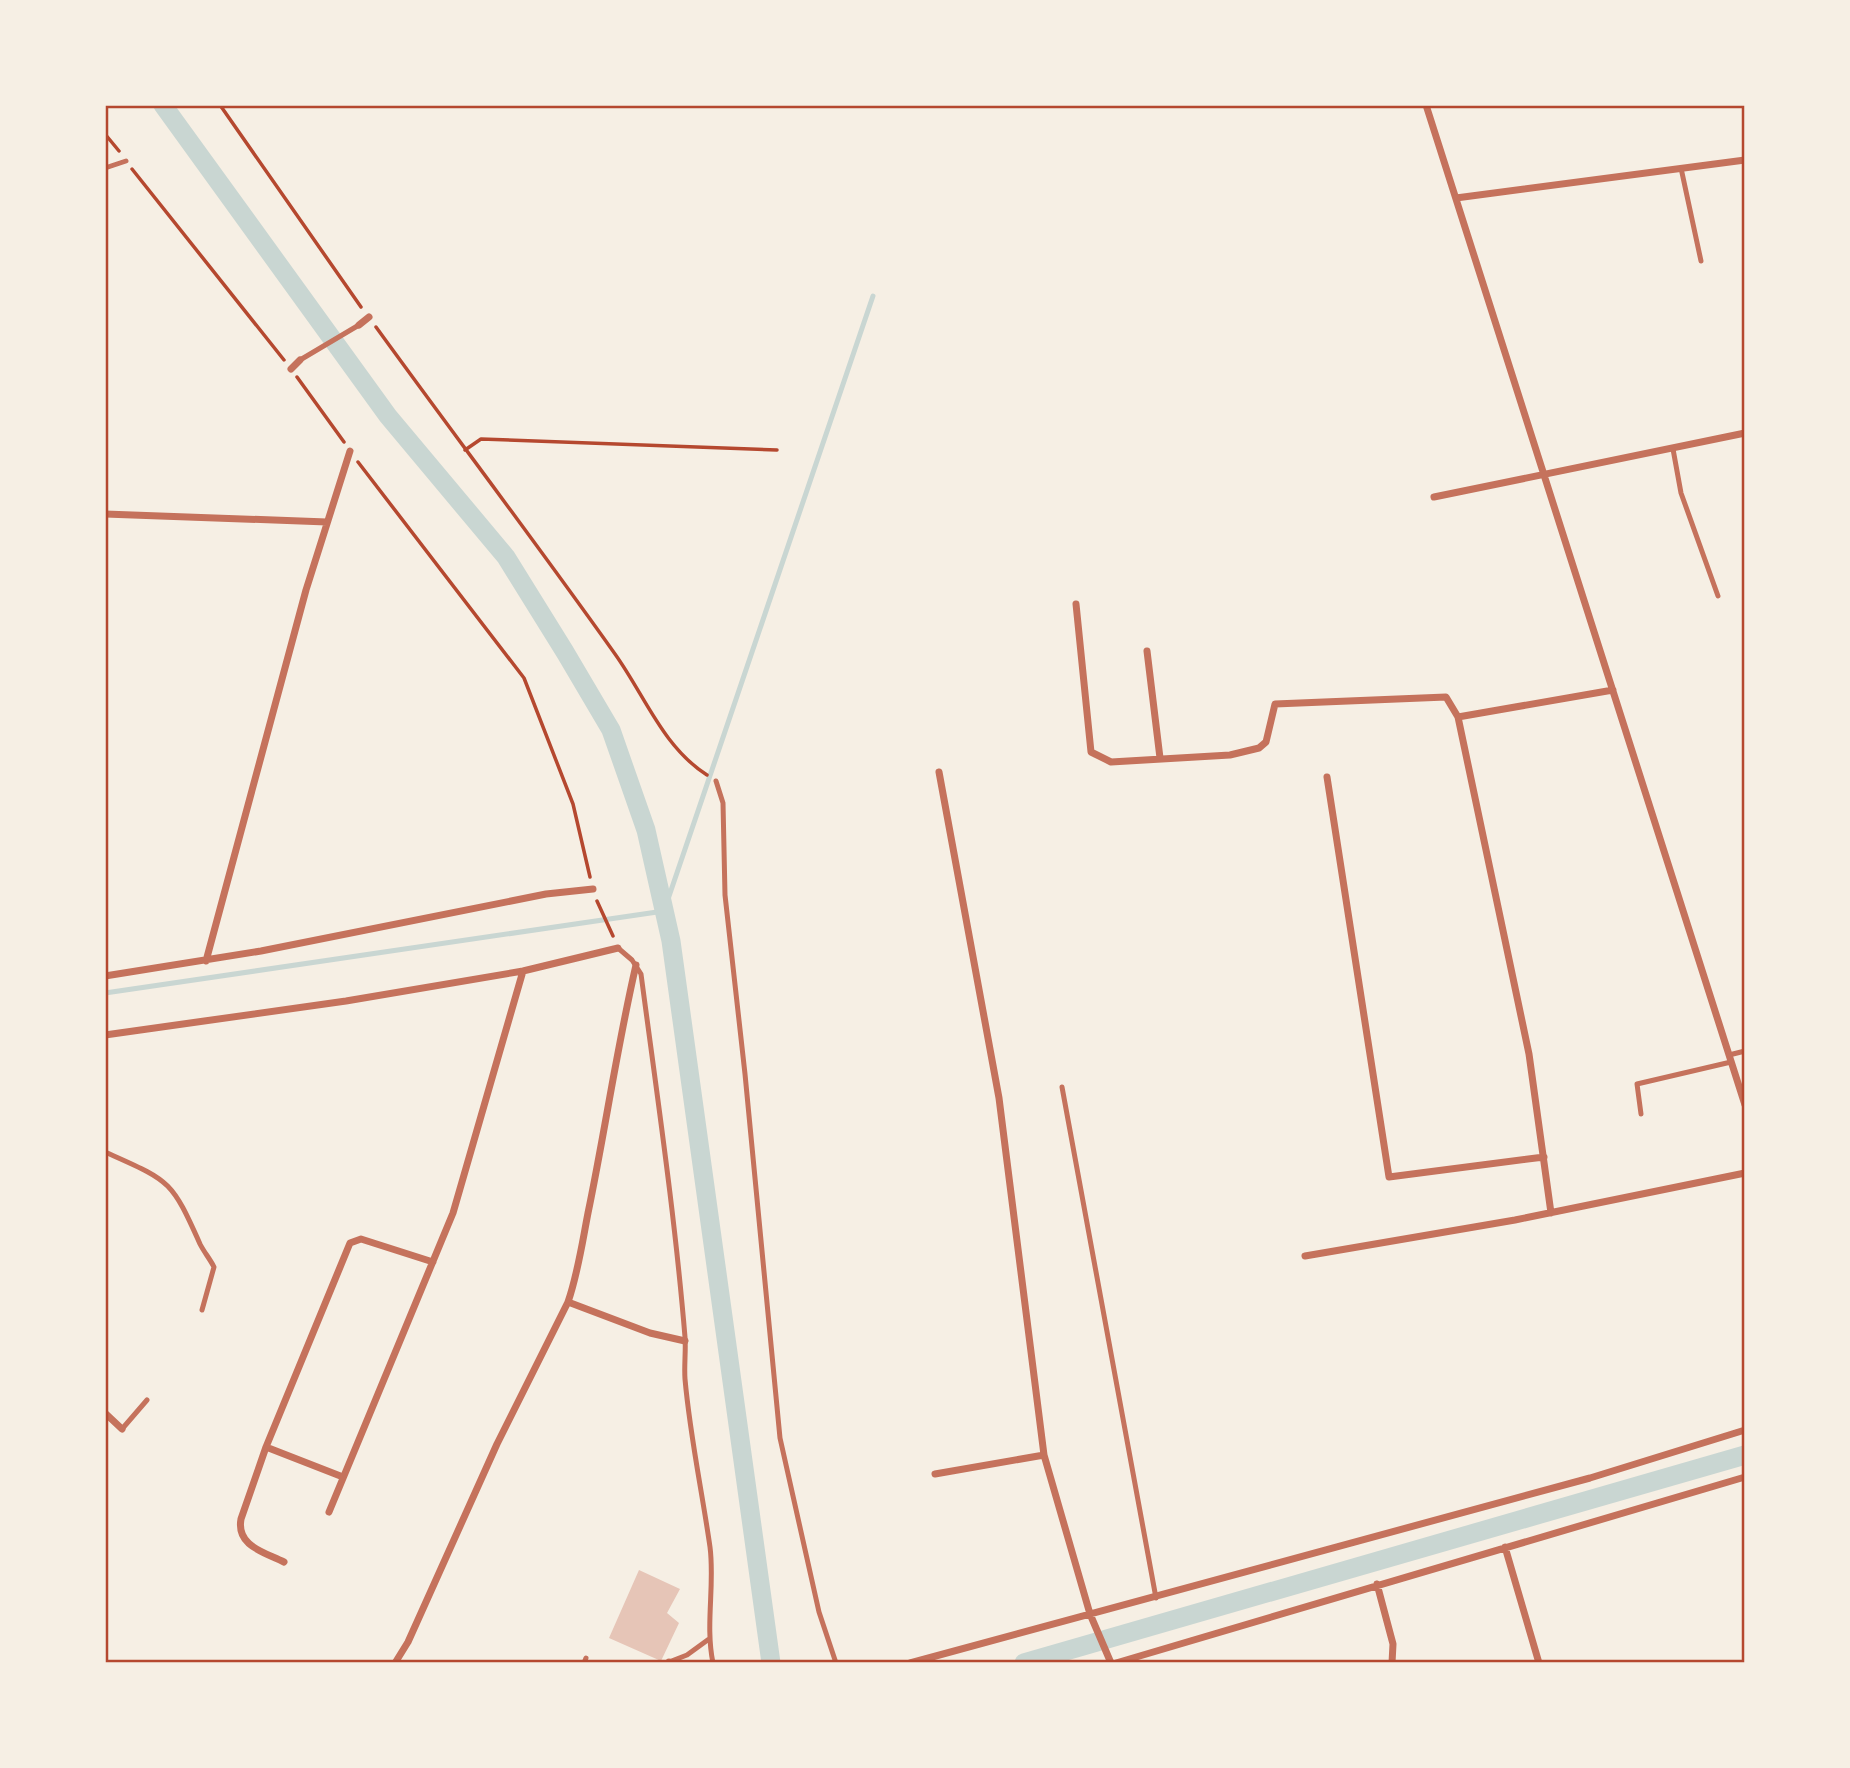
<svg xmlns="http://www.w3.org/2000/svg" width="1850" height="1768" font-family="'PT Sans',sans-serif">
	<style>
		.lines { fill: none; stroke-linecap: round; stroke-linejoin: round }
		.stream { stroke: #c9d6d2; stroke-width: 5 }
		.canal { stroke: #c9d6d2; stroke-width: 19 }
		.building { fill: #e6c5b7 }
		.path { stroke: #b5482f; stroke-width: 3.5 }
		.service { stroke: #c5725c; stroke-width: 5 }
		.minor { stroke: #c5725c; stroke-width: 7 }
		.neatline { fill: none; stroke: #b5482f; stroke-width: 2.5 }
	</style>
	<rect width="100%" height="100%" fill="#f6efe4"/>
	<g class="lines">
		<path class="stream" d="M105 993 664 911 873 296"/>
		<path class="canal" d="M163 105 388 416 506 557 565 652 611 730 646 830 671 941 771 1663
			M1024 1663 1745 1455"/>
	</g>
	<path class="building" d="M639 1570 680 1589 667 1613 679 1623 661 1661 609 1638Z"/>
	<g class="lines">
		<path class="path" d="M220 105 361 307
			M105 134 119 151
			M132 169 284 360
			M376 327C455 436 537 544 615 654 645 696 663 747 707 775
			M297 377 344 442
			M465 450 481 439 777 450
			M358 462 524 678 573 804 590 877
			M597 901 613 936"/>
		<path class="service" d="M105 168 126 161
			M1681 168 1701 261
			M300 360 359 325
			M1673 449 1681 493 1718 596
			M716 781 723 803 725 895 745 1074 780 1438 819 1612 836 1663
			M618 948 632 960 641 974C657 1095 675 1216 685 1337 686 1351 684 1365 685 1379 690 1436 702 1491 710 1547 715 1585 705 1625 713 1663
			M1729 1055 1745 1051
			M1062 1087 1156 1598
			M1641 1114 1637 1084 1731 1062
			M105 1152C170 1181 171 1179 200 1244 204 1252 210 1259 214 1267L202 1310
			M122 1429 147 1400
			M669 1662 687 1655 709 1639
			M584 1663 586 1658"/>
		<path class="minor" d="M1426 105 1745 1105
			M1456 198 1745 160
			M359 325 369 317
			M291 369 300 360
			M1434 497 1745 433
			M105 514 327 522
			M1076 604 1091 752 1111 762 1230 755 1259 748 1266 742 1275 704 1446 697 1458 717
			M1147 651 1160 758
			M939 772 999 1098 1044 1455
			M1327 777 1389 1177 1544 1157
			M206 961 306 590 350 451
			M636 965C617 1047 605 1131 588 1213 582 1244 578 1273 568 1302L650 1333 685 1341
			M105 976 261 951 546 894 593 889
			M105 1035 346 1001 523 971 618 948
			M1551 1213 1529 1054 1458 717 1613 690
			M1305 1256 1515 1220 1745 1173
			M105 1413 122 1429
			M266 1447 343 1477
			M935 1474 1044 1455 1090 1614 1111 1663
			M329 1512 453 1213 523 971
			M1505 1547 1539 1663
			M284 1562C264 1552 236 1546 241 1519L266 1447 350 1243 361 1239 433 1262
			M1377 1584 1393 1644 1392 1663
			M395 1663 408 1642 497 1444 568 1302
			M669 1663V1662
			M910 1663 1590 1478 1745 1430
			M1116 1663 1745 1477"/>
	</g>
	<rect width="1850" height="1768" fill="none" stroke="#f6efe4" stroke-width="214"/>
	<rect x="107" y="107" width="1636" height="1554" class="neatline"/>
</svg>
